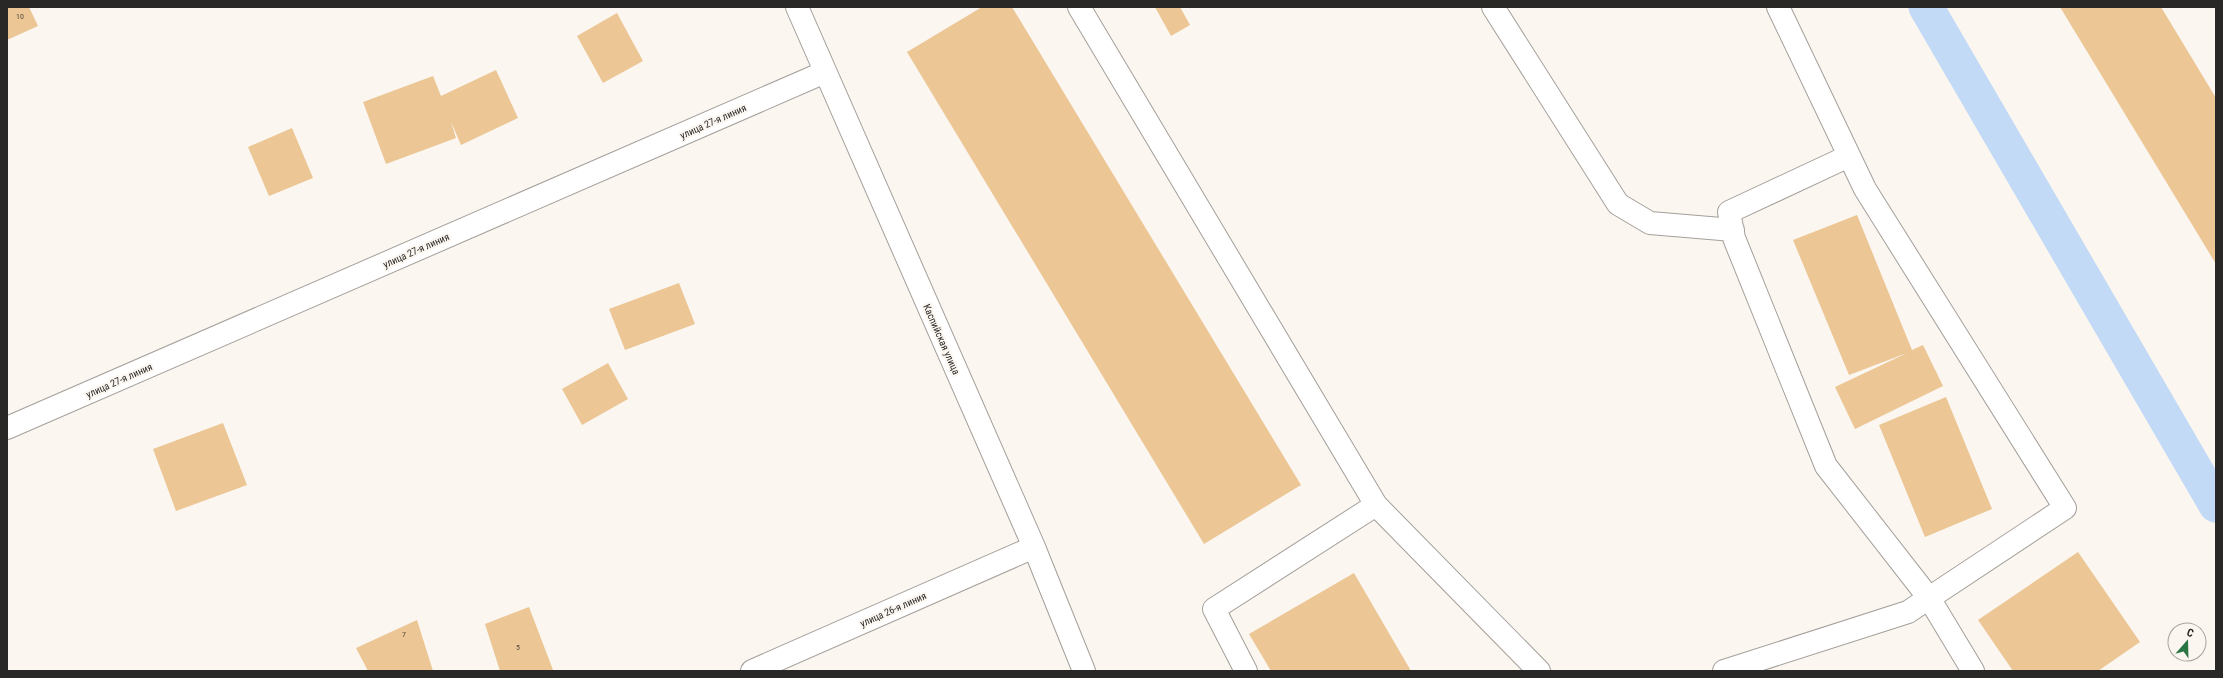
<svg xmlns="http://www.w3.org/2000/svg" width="2223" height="678" font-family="'Roboto Condensed',sans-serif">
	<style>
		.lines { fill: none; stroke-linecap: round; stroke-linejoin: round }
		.canal { stroke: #c2daf6; stroke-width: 35 }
		.building { fill: #ecc694 }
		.minor-casing { stroke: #a49f9a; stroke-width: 24 }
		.minor { stroke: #fff; stroke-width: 22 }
		.labels { text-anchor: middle; stroke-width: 4; stroke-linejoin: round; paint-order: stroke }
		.number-label { font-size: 8px; fill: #5a5042 }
		.street-label { font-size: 10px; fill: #2a2826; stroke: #fbf6f0 }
	</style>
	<rect width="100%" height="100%" fill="#fbf6f0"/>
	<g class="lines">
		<path class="canal" d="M1926 7 2216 505"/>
	</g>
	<path class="building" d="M7 7H29L38 26 7 40Z
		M982 7H1012L1301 485 1204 544 907 52Z
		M1155 7H1180L1190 25 1171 36Z
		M2060 7H2161L2216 98V264Z
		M617 13 643 61 603 83 577 36Z
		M496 70 518 118 461 145 451 122 456 138 386 164 363 102 433 76 441 96Z
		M292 128 313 178 269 196 248 147Z
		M1857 215 1912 350 1923 345 1943 386 1855 429 1835 387 1907 353 1849 375 1793 240Z
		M679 283 695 324 625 350 609 309Z
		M608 363 628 399 582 425 562 389Z
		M1946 397 1992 509 1925 537 1879 425Z
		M223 423 247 485 176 511 153 449Z
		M2078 552 2140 642 2098 671H2013L1978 620Z
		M1354 573 1411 671H1271L1249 634Z
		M529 607 553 670 500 671 485 624Z
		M417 620 433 671H368L356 648Z"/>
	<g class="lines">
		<g class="minor-casing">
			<path id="minor" d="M797 7 1034 547 1084 671
				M1079 7 1376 505 1214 609 1246 671
				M1493 7 1618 204 1650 223 1733 230
				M1849 156 1729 212 1734 238 1826 466 1929 598 1973 671
				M7 428 825 72
				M1376 505 1539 671
				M752 671 1034 547
				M1724 671 1908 612 2065 508 1865 189 1778 7"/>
		</g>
		<use href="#minor" class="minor"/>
	</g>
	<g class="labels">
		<g class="number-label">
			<text x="20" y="19">10</text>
			<text x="404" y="637">7</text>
			<text x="518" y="650">5</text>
		</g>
		<g class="street-label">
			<text transform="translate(713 121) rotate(-24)" y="4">улица 27-я линия</text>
			<text transform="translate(416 250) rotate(-24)" y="4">улица 27-я линия</text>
			<text transform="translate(942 339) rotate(66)" y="4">Каспийская улица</text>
			<text transform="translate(119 380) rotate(-24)" y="4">улица 27-я линия</text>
			<text transform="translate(893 609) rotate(-24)" y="4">улица 26-я линия</text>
		</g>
	</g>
	<rect width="2223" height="678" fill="none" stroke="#2a2826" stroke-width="16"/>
	<g transform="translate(2187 642) rotate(20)"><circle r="19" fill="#fbf6f0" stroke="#a7a49f"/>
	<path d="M0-3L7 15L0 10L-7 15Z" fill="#2a7544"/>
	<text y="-6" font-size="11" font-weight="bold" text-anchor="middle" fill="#2a2826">С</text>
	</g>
</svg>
